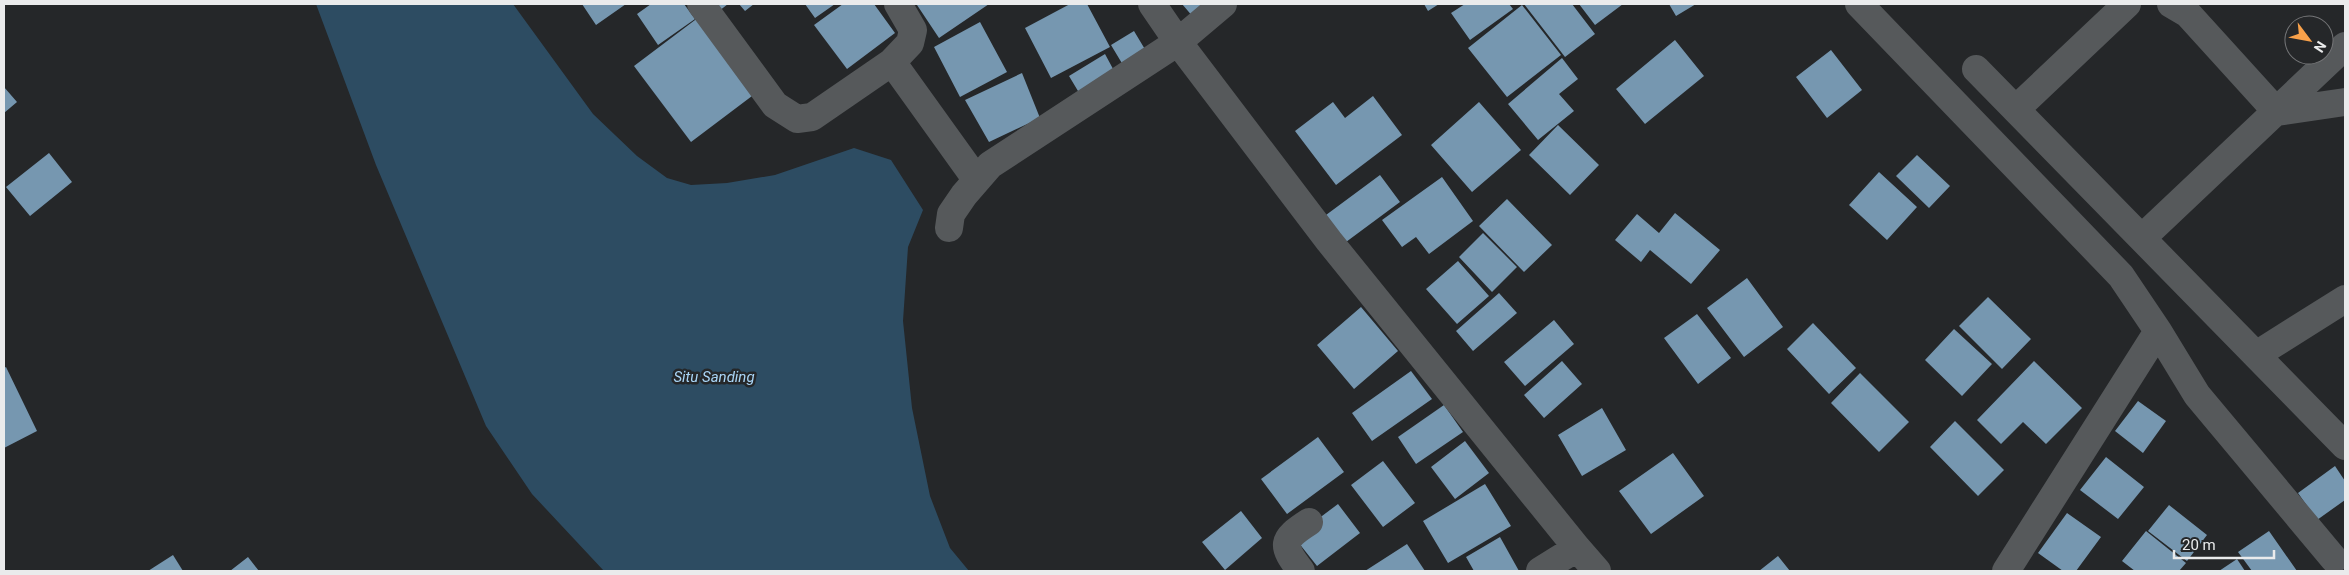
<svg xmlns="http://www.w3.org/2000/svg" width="2349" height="575" font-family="Roboto,sans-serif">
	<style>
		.water { fill: #2d4c62 }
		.building { fill: #7697b0 }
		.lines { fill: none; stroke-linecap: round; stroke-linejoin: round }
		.minor { stroke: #56595b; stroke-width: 28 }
		.labels { text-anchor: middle; stroke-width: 5; stroke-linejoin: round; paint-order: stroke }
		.water-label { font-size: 15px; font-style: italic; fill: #a9d5f6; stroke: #252729 }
	</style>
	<rect width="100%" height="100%" fill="#252729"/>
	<path class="water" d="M316 4H513L593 114 637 156 667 178 691 185 727 183 775 175 854 148 891 160 923 210 908 247 903 321 912 408 930 496 950 548 969 571H604L532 494 486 426 376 165Z"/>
	<path class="building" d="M582 4H626L596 25Z
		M651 4H684L695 19 658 45 637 14Z
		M713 4H728L719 11Z
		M739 4H754L745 11Z
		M805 4H835L815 18Z
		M843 4H874L895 33 847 69 814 25Z
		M920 4H989L939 38 917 5Z
		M1070 4H1087L1110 47 1051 78 1025 28Z
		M1182 4H1212L1194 18Z
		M1424 4H1439L1428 11Z
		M1465 4H1509L1513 9 1470 40 1451 13Z
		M1524 4H1572L1595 34 1565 57Z
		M1579 4H1623L1595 25Z
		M1669 4H1696L1676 16Z
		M1522 5 1561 55 1507 97 1468 48Z
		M699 17 756 93 691 142 634 66Z
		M980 22 1007 72 960 97 934 47Z
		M1134 31 1146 51 1123 65 1111 45Z
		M1675 40 1704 76 1645 124 1616 89Z
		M1831 50 1862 90 1827 118 1796 77Z
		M1105 54 1119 80 1084 101 1069 76Z
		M1562 58 1578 79 1559 94 1574 111 1538 140 1508 104Z
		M1022 73 1040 118 989 142 965 100Z
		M4 87 17 102 4 113Z
		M1373 96 1402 135 1336 185 1295 131 1333 102 1345 118Z
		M1479 102 1521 150 1472 192 1431 145Z
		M1558 125 1599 165 1570 195 1529 155Z
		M49 153 72 182 30 216 6 187Z
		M1917 155 1950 186 1929 208 1896 176Z
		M1879 172 1917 207 1887 240 1849 205Z
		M1380 175 1400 202 1346 242 1326 215Z
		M1442 177 1473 221 1429 254 1416 237 1402 247 1382 220Z
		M1507 199 1552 245 1524 272 1479 226Z
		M1675 213 1720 250 1691 284 1650 250 1641 262 1615 240 1637 214 1659 233Z
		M1483 233 1517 267 1492 292 1459 257Z
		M1458 261 1489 296 1457 324 1426 289Z
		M1747 278 1783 327 1744 357 1707 308Z
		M1499 293 1517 313 1473 351 1456 331Z
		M1988 297 2031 339 2002 369 1959 326Z
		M1361 307 1398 351 1354 389 1317 345Z
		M1697 314 1731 358 1698 384 1664 338Z
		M1554 320 1574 344 1525 386 1504 362Z
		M1813 323 1856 368 1829 394 1787 349Z
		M1954 329 1992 364 1962 396 1925 360Z
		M1562 361 1582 384 1544 418 1524 395Z
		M2034 361 2082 408 2046 444 2023 422 2001 444 1977 420Z
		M6 367 37 431 4 448V368Z
		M1411 371 1432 399 1372 441 1352 413Z
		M1860 373 1909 422 1879 452 1831 403Z
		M2138 401 2166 421 2143 453 2115 431Z
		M1444 405 1463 432 1416 464 1398 437Z
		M1602 408 1626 450 1582 476 1558 435Z
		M1955 421 2004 470 1978 496 1930 447Z
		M1318 437 1344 472 1287 514 1261 479Z
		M1465 441 1489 473 1455 499 1431 467Z
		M1673 453 1704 496 1651 534 1619 491Z
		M2106 457 2144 487 2118 519 2080 490Z
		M1383 461 1415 503 1383 527 1351 485Z
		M2335 466 2345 481V500L2317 520 2298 493Z
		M1485 484 1511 526 1448 563 1423 521Z
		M1338 504 1360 533 1317 566 1294 537Z
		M2169 505 2207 535 2187 561 2148 531Z
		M1241 511 1262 538 1225 570 1202 542Z
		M2067 513 2101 537 2076 571H2063L2038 553Z
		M2146 531 2186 563 2179 571H2135L2122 561Z
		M2269 531 2297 571H2252L2238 552Z
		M1500 537 1519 571H1474L1466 557Z
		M1407 544 1425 571H1365Z
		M173 555 183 571H148Z
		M1778 556 1790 571H1759Z
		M248 557 259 571H230Z
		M2237 559 2245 571H2219Z"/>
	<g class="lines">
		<path class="minor" d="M701 4 775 105 797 119 812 117 892 62 910 43 913 30 898 4
			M1152 4 1178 42 1329 241 1577 548 1540 571
			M1859 4 2121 276 2158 331 2197 395 2334 559
			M2171 4 2188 14 2277 112 2345 102
			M892 62 976 179
			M1976 69 2345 446
			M2016 109 2127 4
			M949 228 951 214 964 195 990 165 1178 42 1223 4
			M2142 238 2345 46
			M2256 355 2345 299
			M1577 548 1597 571
			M1301 571C1281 545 1281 540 1309 522
			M2006 571 2158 331"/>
	</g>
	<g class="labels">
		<g class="water-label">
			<text x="714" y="382">Situ Sanding</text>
		</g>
	</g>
	<rect width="2349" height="575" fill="none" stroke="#eaebec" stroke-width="10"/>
	<g transform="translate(2309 40) rotate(122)"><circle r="24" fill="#252729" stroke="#747577"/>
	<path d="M0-4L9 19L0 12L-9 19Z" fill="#f8a14a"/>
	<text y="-8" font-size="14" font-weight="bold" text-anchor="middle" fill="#eaebec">N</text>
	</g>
	<path d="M2174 550v8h100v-8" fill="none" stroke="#eaebec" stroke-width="2.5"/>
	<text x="2182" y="550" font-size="15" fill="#eaebec" stroke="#252729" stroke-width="4" paint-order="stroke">20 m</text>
</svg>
